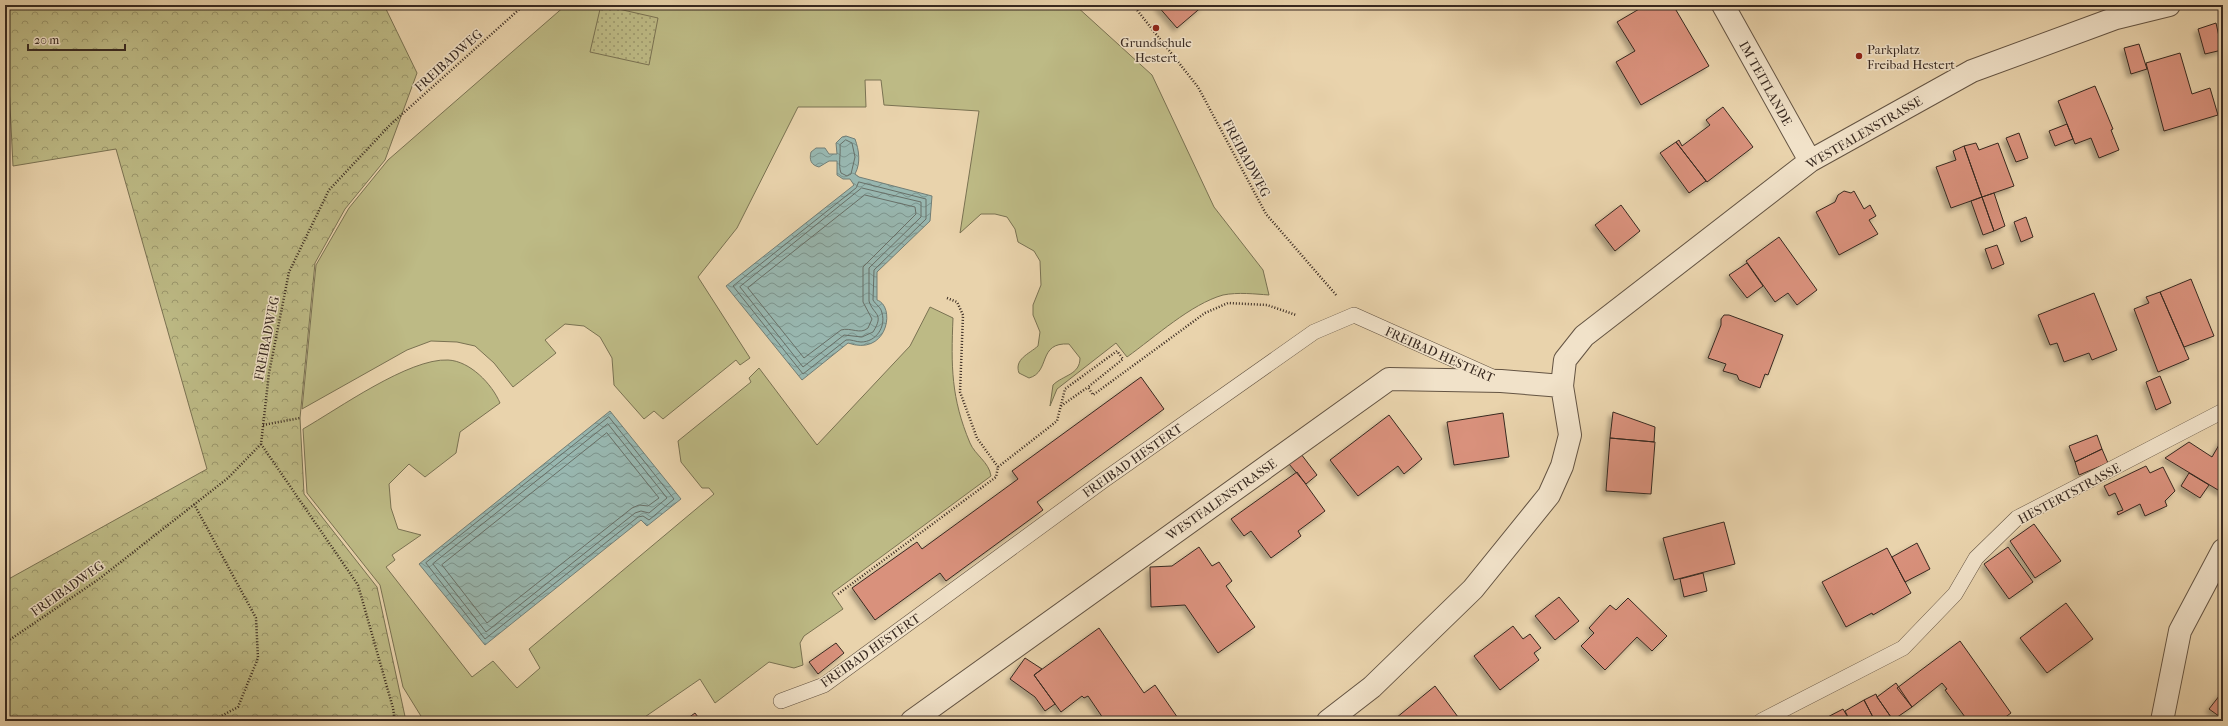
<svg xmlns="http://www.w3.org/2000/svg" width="2228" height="726" font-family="'IM FELL French Canon',serif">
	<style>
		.green { fill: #bdba85; stroke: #7a7252 }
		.forest { fill: url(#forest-crowns); stroke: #7a7252 }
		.park { fill: url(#park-dots); stroke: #7a7252 }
		.water { fill: url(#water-waves); stroke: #727e76 }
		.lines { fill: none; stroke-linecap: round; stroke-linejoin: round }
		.shore { stroke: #687068; stroke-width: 1 }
		.building { fill: #d9917b; stroke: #382920; filter: url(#shadow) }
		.lane-casing { stroke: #645443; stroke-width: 16 }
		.street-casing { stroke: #645443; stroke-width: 24 }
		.path { stroke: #382920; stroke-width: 2.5; stroke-dasharray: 1 2; stroke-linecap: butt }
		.lane { stroke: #f1e2c9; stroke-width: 15 }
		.street { stroke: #f1e2c9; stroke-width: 22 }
		.poi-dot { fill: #8f2418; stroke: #f1e2c9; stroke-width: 1.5 }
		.labels { text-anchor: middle; stroke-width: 3; stroke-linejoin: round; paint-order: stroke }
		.poi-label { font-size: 13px; fill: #382920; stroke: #f1e2c9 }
		.street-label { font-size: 13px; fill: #382920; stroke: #f1e2c9 }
	</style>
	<defs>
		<pattern id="forest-crowns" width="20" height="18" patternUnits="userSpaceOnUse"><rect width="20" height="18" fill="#bdba85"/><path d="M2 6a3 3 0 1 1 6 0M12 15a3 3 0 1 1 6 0" fill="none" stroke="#9b976c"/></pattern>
		<pattern id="park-dots" width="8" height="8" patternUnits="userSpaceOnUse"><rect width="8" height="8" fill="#bdba85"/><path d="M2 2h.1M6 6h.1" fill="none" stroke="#9b976c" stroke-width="1.8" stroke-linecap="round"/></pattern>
		<pattern id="water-waves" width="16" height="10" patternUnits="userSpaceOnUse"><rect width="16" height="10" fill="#98b7b0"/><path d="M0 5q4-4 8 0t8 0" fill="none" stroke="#7d958f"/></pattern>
		<filter id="shadow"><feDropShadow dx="-3.5" dy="3.5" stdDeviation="2" flood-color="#0004"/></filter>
	</defs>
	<rect width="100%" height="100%" fill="#e9d3ac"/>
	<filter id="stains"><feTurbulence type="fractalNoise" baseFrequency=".005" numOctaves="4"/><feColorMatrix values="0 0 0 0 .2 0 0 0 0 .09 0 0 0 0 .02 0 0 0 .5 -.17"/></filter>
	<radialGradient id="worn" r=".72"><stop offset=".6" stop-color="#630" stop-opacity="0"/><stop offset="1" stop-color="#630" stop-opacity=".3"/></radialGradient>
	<path class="green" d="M566 5H1075L1152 75 1214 207 1263 270 1269 295C1255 294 1238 292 1223 295 1191 304 1155 337 1127 357L1116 343 1057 389 1050 406 1053 385C1063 375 1080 375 1080 358L1069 344C1037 342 1051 372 1029 378L1019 373C1014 359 1029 354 1038 346L1040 332 1033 315V305L1041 285 1040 261 1034 251 1018 242 1015 229 1007 217 995 214H981L960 233 979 111 884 105 881 80H865L866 107H798L737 228 698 277 750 358 740 365 736 360 663 419 654 411 644 419 614 385 612 358 600 337 584 326 565 324 545 340 556 353 513 387 494 363 475 346 457 342 431 341 407 350 302 409 316 265 349 208 388 160Z
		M930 307 953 318C951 366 951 398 970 443 975 455 989 462 991 476L832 593 843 609 804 636 800 643 803 665 794 668 769 662 715 703 700 679 639 721H424L403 687 380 585 307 493 303 429C338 409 409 358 448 360 470 361 492 384 500 403L460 432 456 453 425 477 409 464 389 484 391 508 398 529 421 535 392 555 395 560 386 567 472 677 493 661 517 688 540 668 529 649 714 494 709 488H702L681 462 678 441 751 382 749 378 759 368 817 445 910 346Z"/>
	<path class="forest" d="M5 5H384L417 73 385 160 345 209 315 263 300 418 304 494 377 587 406 721H5V581L207 469 116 149 13 166Z"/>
	<path class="park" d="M601 5 658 18 649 65 590 52Z"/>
	<path class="water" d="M846 136 855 139C859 150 861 163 855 174L859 177 932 196 930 221 877 272V300C896 306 888 357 848 343L802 380 726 286 854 185 850 179H843L837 175V161H829L819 167C811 165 809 160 811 152L816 148H825L829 154H837L836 143 842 137Z
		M610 411 681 499 647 526 641 520 485 645 419 564Z"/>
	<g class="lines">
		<path class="shore" d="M846 140 852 143 855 157 851 174 847 176 841 173C838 165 841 154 840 145Z
			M859 182 926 199V219L874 270 873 300C876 305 881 307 882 313 886 327 876 342 861 342 856 342 851 339 846 340L803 374 733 286 856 188Z
			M862 188 921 202V217L869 268V301C873 315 885 313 873 332L862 337 844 335 803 367 740 287Z
			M865 195 915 207 916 214 863 267V302L872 319 868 328C860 335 851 327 841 330L804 358 748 288Z
			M609 417 674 499 649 520 643 516 638 517 485 639 426 563Z
			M608 424 667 498 649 513 641 511 635 513 486 632 433 564Z
			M607 433 659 498 648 506 639 505 632 508 487 623 442 565Z"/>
	</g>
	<path class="building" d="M1157 5H1204L1177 28Z
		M1646 5H1673L1709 66 1641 105 1616 62 1635 51 1617 22Z
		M2216 23 2222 50 2205 54 2198 29Z
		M2139 44 2147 69 2131 74 2124 48Z
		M2180 53 2192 94 2210 88 2218 115 2164 131 2146 63Z
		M2095 86 2113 129 2111 130 2119 150 2099 158 2091 138 2075 144 2058 101Z
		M1723 107 1753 147 1707 182 1676 142 1679 140 1682 146 1710 125 1706 120Z
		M2067 124 2073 139 2055 146 2049 131Z
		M2019 133 2028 158 2016 162 2006 138Z
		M1676 142 1706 181 1689 193 1660 153Z
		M1976 143 1979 150 1998 143 2014 186 1982 197 1964 146Z
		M1964 146 1982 197 1951 208 1936 167 1956 160 1953 151Z
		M1844 191 1851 193 1854 191 1864 209 1870 205 1876 216 1869 220 1878 234 1839 255 1816 212 1835 202 1838 195Z
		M1994 193 2005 226 1994 231 1982 197Z
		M1982 197 1994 231 1983 235 1971 201Z
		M1621 205 1640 231 1615 251 1595 225Z
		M2026 217 2033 237 2021 242 2014 222Z
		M1779 237 1817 290 1797 305 1788 293 1775 302 1746 261Z
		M1997 245 2004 264 1992 269 1985 249Z
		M1747 263 1763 286 1747 298 1729 275Z
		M2191 279 2214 336 2184 347 2160 292Z
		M2160 292 2189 359 2158 372 2134 309 2149 303 2146 297Z
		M2094 293 2117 350 2092 360 2089 353 2064 362 2057 343 2050 345 2038 315Z
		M1724 315H1729L1783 335 1768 375 1765 374 1760 388 1739 380 1737 375 1723 371 1726 364 1708 358 1721 325V319Z
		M2160 376 2171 403 2156 410 2146 382Z
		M1141 377 1164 409 1037 502 1043 510 946 581 940 573 875 620 852 588 917 542 922 549 1018 479 1012 471Z
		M1613 412 1655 427 1654 442 1610 438Z
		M1503 413 1509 457 1454 465 1447 422Z
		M1389 415 1422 459 1404 474 1398 466 1358 496 1330 460Z
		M2097 435 2102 449 2075 462 2069 446Z
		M1610 438 1655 442 1651 494 1606 491Z
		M2223 438V493L2165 458 2189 442 2212 457Z
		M2102 449 2108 463 2079 475 2075 462Z
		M1301 454 1317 475 1306 484 1289 464Z
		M2146 466 2150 473 2163 467 2175 491 2165 501 2167 506 2145 516 2140 504 2118 515 2117 512 2123 510 2115 493 2109 496 2104 486Z
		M1297 472 1325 511 1298 531 1301 536 1271 558 1251 531 1244 536 1231 519Z
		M2189 473 2209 485 2200 498 2181 486Z
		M1724 522 1735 564 1674 580 1663 538Z
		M2034 524 2061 561 2035 578 2010 541Z
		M1917 543 1930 569 1905 582 1892 557Z
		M1199 547 1212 566 1219 562 1232 581 1226 586 1255 627 1218 653 1185 605 1151 607 1150 567 1172 566Z
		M2008 547 2033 582 2009 599 1984 564Z
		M1887 548 1911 593 1873 615 1872 613 1846 627 1822 582Z
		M1703 573 1707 591 1684 597 1680 579Z
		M1559 597 1579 621 1555 640 1535 616Z
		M1628 598 1667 636 1652 651 1637 637 1605 670 1581 646 1594 633 1589 628 1610 605 1616 610Z
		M2066 603 2093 639 2047 673 2020 638Z
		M1513 626 1523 639 1530 634 1541 648 1534 653 1539 660 1500 690 1474 656Z
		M1099 628 1144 693 1155 685 1180 721H1105L1088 696 1084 698 1082 696 1061 712 1034 675Z
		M1960 641 2011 713 2000 721H1968L1945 690 1947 689 1942 683 1912 707 1897 688Z
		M836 643 844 653 818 674 809 662Z
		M1025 658 1042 669 1034 675 1055 704 1045 711 1035 697 1010 679Z
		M1896 683 1912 707 1893 720 1877 697Z
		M1435 686 1461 721H1399L1396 718Z
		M2223 691V719L2209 709Z
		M1876 694 1877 697 1893 720 1875 721 1864 700Z
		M1864 700 1875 721H1850L1845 711Z
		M1843 709 1850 721H1820Z
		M695 713 701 721H684Z"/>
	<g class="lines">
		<g class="lane-casing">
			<path id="lane" d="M781 701 824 685 1104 480 1314 332 1354 315 1495 378
				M1761 721 1903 648 1955 594 1976 558 2017 518 2223 411"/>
		</g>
		<g class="street-casing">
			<path id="street" d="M1723 5 1810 161
				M912 721 1389 379 1501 381 1562 386 1565 360 1584 336 1810 161 1972 71 2116 18 2169 5
				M1328 721 1372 687 1473 589 1549 495 1562 466 1570 435 1562 386
				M2162 721 2180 631 2223 550"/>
		</g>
		<path class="path" d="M1130 5 1137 10 1198 87 1266 214 1337 296
			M947 298 957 302 963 315 960 392 977 438 998 467
			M1061 406 1088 387
			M263 425 300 418
			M261 444 358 585 393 708 395 721
			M194 504 256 618 258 658 238 707 212 721
			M838 594 996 477 998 467 1057 421 1065 389 1117 351 1123 359 1088 387 1093 395 1205 313 1228 303 1267 305 1296 315
			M5 643 99 579 228 478 261 444 269 373 289 272 329 190 390 125 524 5"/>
		<use href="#lane" class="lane"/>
		<use href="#street" class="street"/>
	</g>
	<g class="poi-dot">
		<circle cx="1156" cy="28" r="4"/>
		<circle cx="1859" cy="56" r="4"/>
	</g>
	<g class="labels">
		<g class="poi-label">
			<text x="1156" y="47">Grundschule<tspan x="1156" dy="15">Hestert</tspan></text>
			<text x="1867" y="54" text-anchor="start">Parkplatz<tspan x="1867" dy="15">Freibad Hestert</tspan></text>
		</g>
		<g class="street-label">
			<text transform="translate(448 60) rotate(-42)" y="5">FREIBADWEG</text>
			<text transform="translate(1766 83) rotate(61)" y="5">IM TEITLANDE</text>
			<text transform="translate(1864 132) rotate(-30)" y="5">WESTFALENSTRASSE</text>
			<text transform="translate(1247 158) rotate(62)" y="5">FREIBADWEG</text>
			<text transform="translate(266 338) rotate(-79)" y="5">FREIBADWEG</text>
			<text transform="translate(1440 354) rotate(24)" y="5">FREIBAD HESTERT</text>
			<text transform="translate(1132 460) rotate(-35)" y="5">FREIBAD HESTERT</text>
			<text transform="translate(2069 493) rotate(-28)" y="5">HESTERTSTRASSE</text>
			<text transform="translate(1221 499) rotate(-35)" y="5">WESTFALENSTRASSE</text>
			<text transform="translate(67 588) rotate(-35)" y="5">FREIBADWEG</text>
			<text transform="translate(870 650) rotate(-35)" y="5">FREIBAD HESTERT</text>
		</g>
	</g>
	<rect width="2228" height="726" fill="none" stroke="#e9d3ac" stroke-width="20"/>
	<rect x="6" y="6" width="2216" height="714" fill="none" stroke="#382920" stroke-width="2"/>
	<rect x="10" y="10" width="2208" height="706" fill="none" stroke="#382920"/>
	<path d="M28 44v6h97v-6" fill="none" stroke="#382920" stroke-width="2"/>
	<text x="34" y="44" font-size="12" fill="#382920" stroke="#f1e2c9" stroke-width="3" paint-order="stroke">20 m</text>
	<rect width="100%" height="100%" filter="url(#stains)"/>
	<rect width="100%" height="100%" fill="url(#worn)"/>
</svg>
